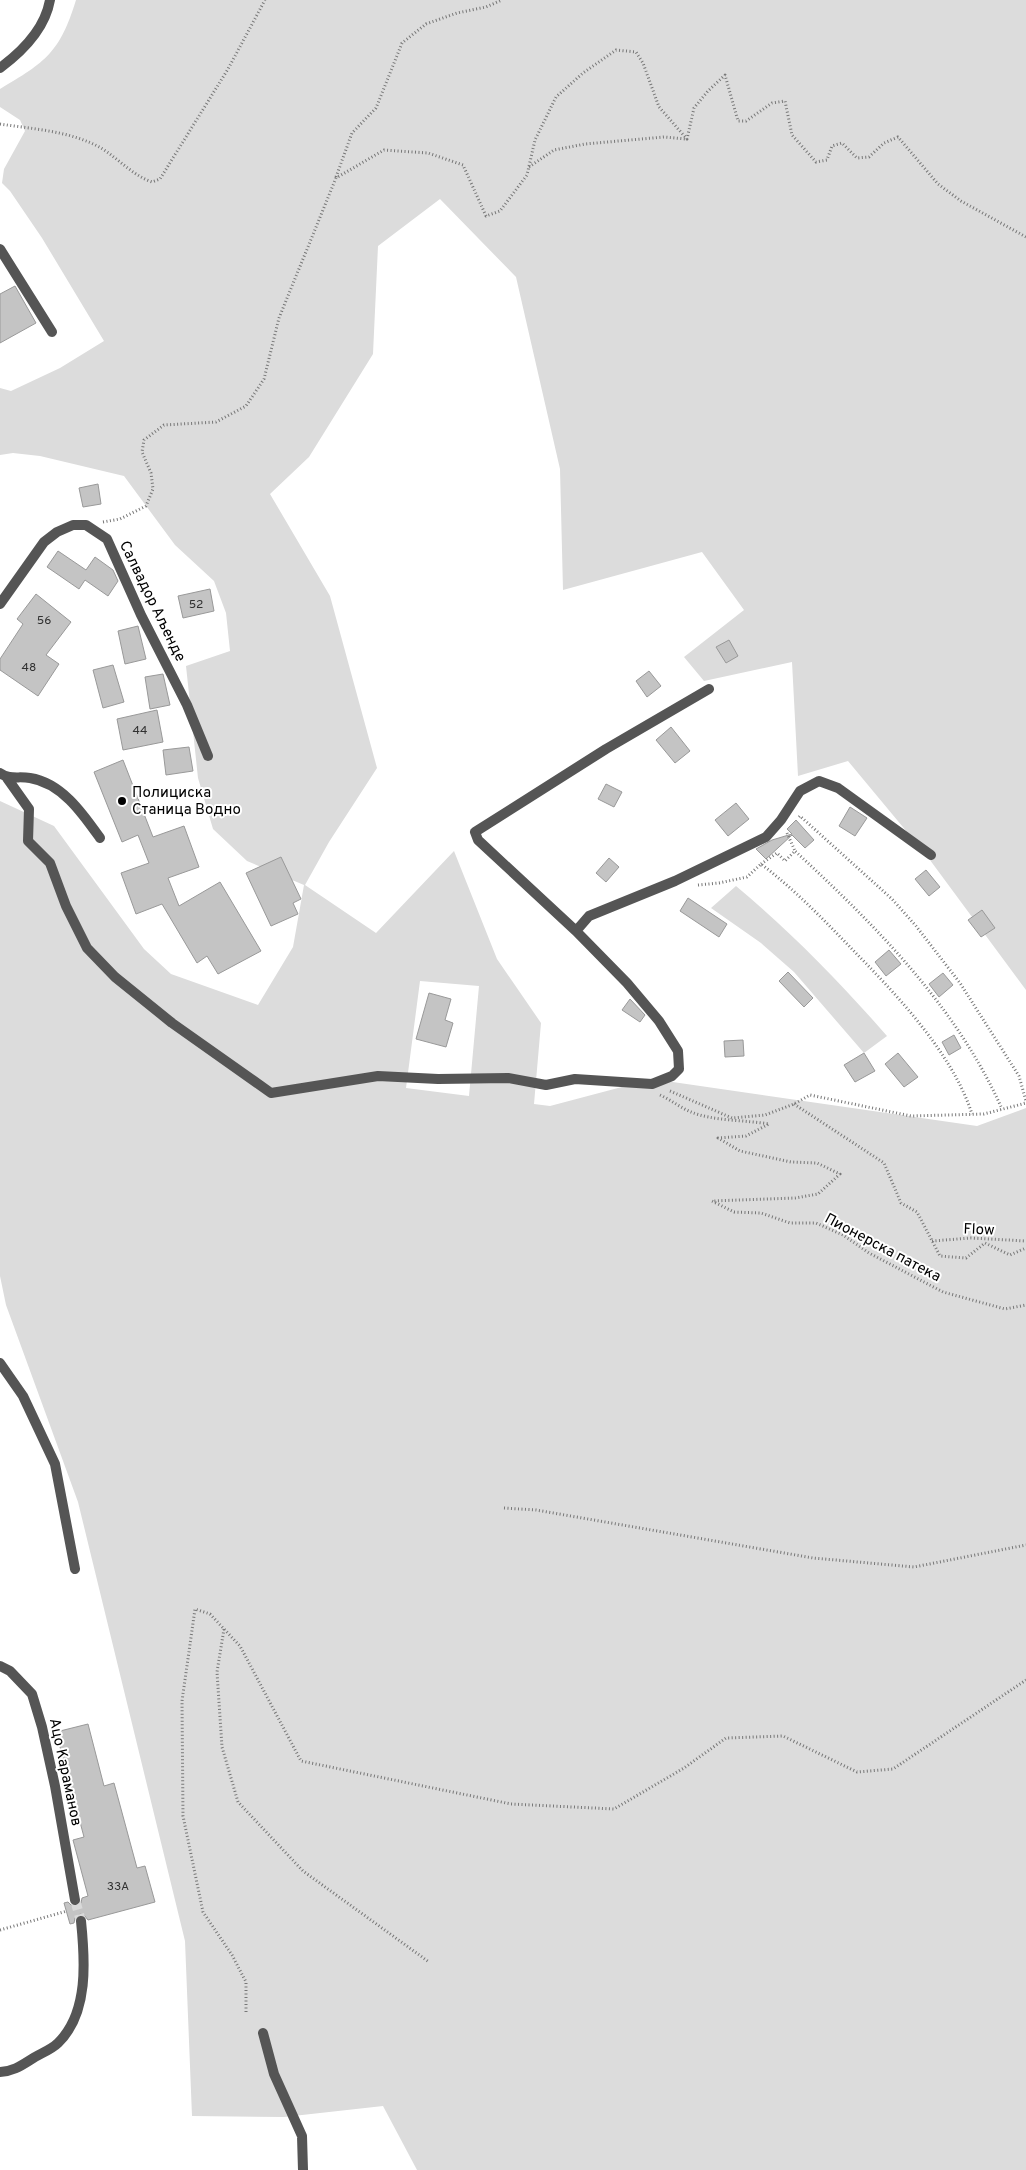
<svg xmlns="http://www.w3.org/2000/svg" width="1026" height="2170" font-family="Overpass,sans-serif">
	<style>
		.green { fill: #dcdcdc; fill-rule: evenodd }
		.building { fill: #c4c4c4; stroke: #999 }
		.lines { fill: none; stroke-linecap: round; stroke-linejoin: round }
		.minor-tunnel { stroke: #d9d9d9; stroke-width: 10; stroke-dasharray: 10 5; stroke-linecap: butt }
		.path { stroke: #777; stroke-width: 3; stroke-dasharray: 1 2.5; stroke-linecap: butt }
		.minor { stroke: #555; stroke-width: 10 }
		.tertiary { stroke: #555; stroke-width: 10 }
		.poi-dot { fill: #000; stroke: #fff; stroke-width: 2 }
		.labels { text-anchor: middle; stroke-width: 4; stroke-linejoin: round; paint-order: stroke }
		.number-label { font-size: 12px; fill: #313131 }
		.street-label { font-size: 15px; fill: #000; stroke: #fff }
		.poi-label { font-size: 15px; fill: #000; stroke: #fff; text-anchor: start }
	</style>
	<rect width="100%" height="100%" fill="#fff"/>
	<path class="green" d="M76 0H1026V990L927 856 848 761 798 776 792 662 704 681 684 657 744 610 702 552 563 590 560 469 516 277 440 199 378 246 373 354 309 457 270 494 330 596 377 768 329 842 305 885 376 933 454 851 497 959 541 1023 534 1104 550 1106 652 1079 977 1126 1026 1108V2170H417L383 2106 284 2117 192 2116 185 1941 78 1502 6 1305 0 1276V801L54 826 144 949 171 974 258 1005 293 947 304 885 247 861 213 829 198 778 186 666 230 651 226 613 214 581 175 545 124 476 40 456 13 453 0 455V388L11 391 60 368 104 341 42 238 10 191 2 183 4 169 25 131 20 120 0 107V89C46 62 60 52 76 0ZM420 981 479 986 469 1096 406 1088Z
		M736 886C791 932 840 982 887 1036L864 1053 794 972 761 943 711 908Z"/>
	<path class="building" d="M15 286 36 323 0 343V294Z
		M98 484 101 504 83 507 79 488Z
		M58 551 86 570 95 557 113 570 118 581 108 596 85 580 79 589 47 567Z
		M210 589 214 611 183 618 178 596Z
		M36 594 71 622 46 655 59 664 38 696 0 670V659L23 624 17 619Z
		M138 626 146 659 125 664 118 631Z
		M729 640 738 656 726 663 716 647Z
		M113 665 124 702 103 708 93 670Z
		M649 671 661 686 647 697 636 681Z
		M163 674 170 705 150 709 145 677Z
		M157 710 163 742 123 750 117 719Z
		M671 727 690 751 675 763 656 740Z
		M189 747 193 771 166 775 163 750Z
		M123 760 153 837 184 826 199 867 168 878 179 906 220 882 261 951 218 974 207 956 197 963 162 904 136 914 121 873 149 863 138 835 122 842 94 772Z
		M606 784 622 792 614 807 598 799Z
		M736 803 749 819 728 836 715 820Z
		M850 807 867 818 855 836 839 826Z
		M796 820 814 840 805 848 792 835 766 859 756 849 772 840 792 834 787 829Z
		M281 857 301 899 293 903 298 914 271 926 246 873Z
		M609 858 619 867 606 882 596 873Z
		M926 870 940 887 929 896 915 879Z
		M688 898 727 924 719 937 680 911Z
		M982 910 995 928 981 937 968 920Z
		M889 950 901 964 886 976 875 962Z
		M788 972 813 998 804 1007 779 981Z
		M943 973 953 985 939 997 929 984Z
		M429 993 451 999 445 1020 453 1023 446 1047 416 1039Z
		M630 999 645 1015 640 1022 622 1010Z
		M954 1035 961 1048 949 1055 942 1042Z
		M743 1040 744 1056 725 1057 724 1041Z
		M864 1053 875 1071 855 1082 844 1065Z
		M898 1053 918 1077 904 1087 885 1064Z
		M88 1724 104 1786 114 1783 137 1868 145 1866 155 1902 88 1920 84 1915 80 1914 75 1918 74 1923 70 1924 64 1903 68 1902 72 1906 77 1907 81 1903 82 1898 88 1896 73 1840 84 1837 56 1732Z"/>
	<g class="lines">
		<path class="minor-tunnel" d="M75 1900 81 1921"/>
		<path class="path" d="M0 124C33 129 71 131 101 148 119 159 132 175 152 182L160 179 228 69 265 0
			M529 167 554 150 585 144 664 137 686 139
			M336 177 352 133 376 108 402 43 426 24 457 13 486 7 502 0
			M103 522 120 519 146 506 153 489 151 473 142 452 144 440 164 425 216 422 246 406 264 379 279 318 336 178 384 150 428 153 463 165 486 216 500 211 527 175 535 140 556 97 583 73 616 50 636 52 643 63 659 107 687 139 694 108 708 91 725 75 738 121H746L772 103 785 101 792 135 816 162 827 160 832 146 842 143 857 158 869 157 884 143 898 137 938 184 961 201 1026 237
			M799 817 800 816 892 899 916 926 960 983 1019 1076 1026 1101
			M787 833 795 851
			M761 864 777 853 785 861 795 851C875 925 957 1007 1002 1109
			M698 885 719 883 747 877 761 864C794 889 822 918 850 947 895 993 952 1052 972 1114
			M670 1091 732 1118 765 1115 794 1104 810 1095 911 1116 984 1114 1026 1103
			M660 1095C671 1100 681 1108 691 1112 712 1121 746 1120 769 1124L746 1136 718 1138 740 1151 791 1162 817 1163 840 1174 818 1194 795 1198 712 1201 734 1212 761 1213 790 1223H816L843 1235 869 1253 943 1292 1005 1309 1026 1305
			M794 1104 884 1163 901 1203 917 1212 940 1256 966 1258 985 1243 1010 1255 1026 1248
			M932 1241 971 1238 1026 1241
			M504 1508 536 1510 813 1558 914 1567 1026 1545
			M224 1629 217 1672 222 1747 238 1802 303 1871 429 1962
			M0 1930 67 1911
			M246 2012V1982L232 1955 203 1912 183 1816 182 1701 195 1609 210 1614 240 1646 301 1761 511 1804 614 1809 684 1768 726 1738 783 1736 857 1772 893 1769 1026 1680"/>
		<path class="minor" d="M0 249 52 332
			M0 604 44 542 57 532 73 525H86L107 539 141 615 187 705 208 756
			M0 773C10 780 18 776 30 778 62 783 83 814 100 838
			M7 778 29 809 28 841 50 863 66 906 87 948 115 977 172 1023 271 1093 378 1076 438 1079 508 1078 546 1085 575 1079 652 1084 672 1076 679 1069 678 1051 659 1021 627 983 576 931 589 916 675 881 766 837 781 820 800 791 819 781 838 788 931 855
			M576 931 478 840 475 832 606 749 709 689
			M0 1363 23 1396 55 1464 75 1569
			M0 1666 10 1671 32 1694 42 1727 55 1786 75 1900
			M263 2033 274 2074 302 2136 303 2170
			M0 2072C15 2071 22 2065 35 2057 42 2053 52 2049 58 2043 89 2013 85 1960 81 1921"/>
		<path class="tertiary" d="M0 68C23 51 45 29 50 0"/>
	</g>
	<circle class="poi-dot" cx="122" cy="801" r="5"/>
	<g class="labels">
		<g class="number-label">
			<text x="196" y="608">52</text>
			<text x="44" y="624">56</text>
			<text x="29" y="671">48</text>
			<text x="140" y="734">44</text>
			<text x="118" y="1890">33А</text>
		</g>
		<g class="street-label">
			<text transform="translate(153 601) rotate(64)" y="5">Салвадор Аљенде</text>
			<text transform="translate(979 1229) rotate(2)" y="5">Flow</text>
			<text transform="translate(883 1247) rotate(28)" y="5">Пионерска патека</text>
			<text transform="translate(66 1772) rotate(78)" y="5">Ацо Караманов</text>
		</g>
		<g class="poi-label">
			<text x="132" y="797">Полициска<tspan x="132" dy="17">Станица Водно</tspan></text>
		</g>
	</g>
</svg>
